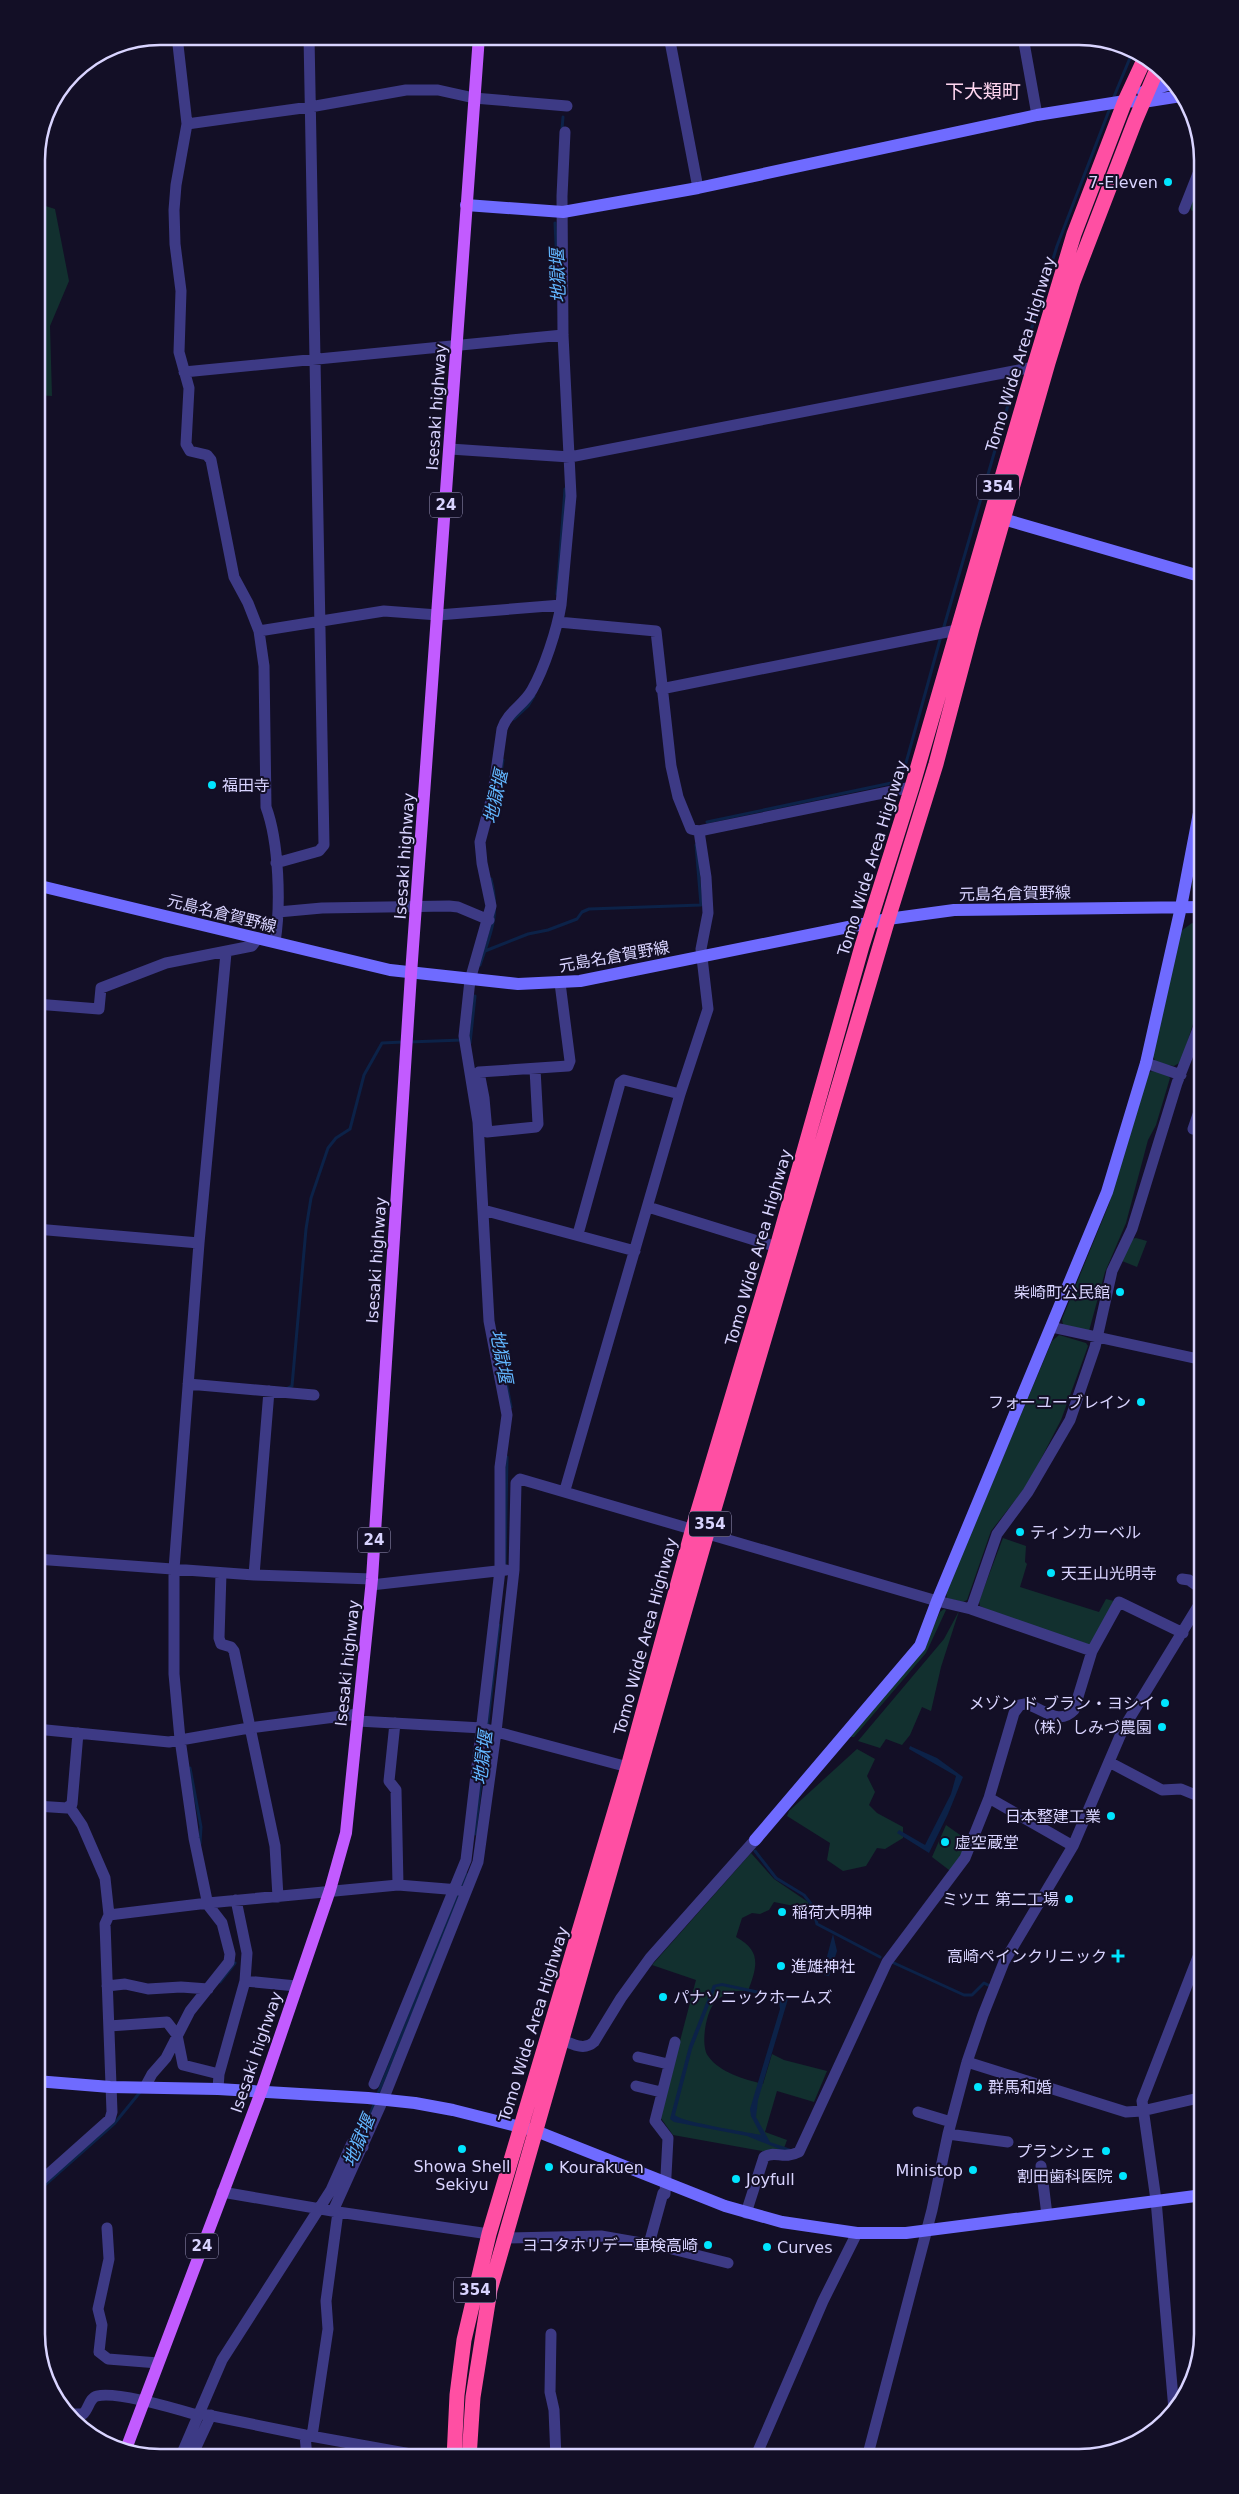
<svg xmlns="http://www.w3.org/2000/svg" width="1239" height="2494" font-family="'DejaVu Sans','Noto Sans JP',sans-serif">
	<style>
		.green { fill: #12302f }
		.water { fill: #0c2248 }
		.lines { fill: none; stroke-linecap: round; stroke-linejoin: round }
		.stream { stroke: #0c2248; stroke-width: 3 }
		.street { stroke: #3d3a85; stroke-width: 11 }
		.secondary { stroke: #6f6bff; stroke-width: 12 }
		.primary { stroke: #c25bff; stroke-width: 12 }
		.highway { stroke: #ff4fa3; stroke-width: 15 }
		.poi-dot { fill: #00e5ff; stroke: #130f26; stroke-width: 2 }
		.labels { text-anchor: middle; stroke-width: 4; stroke-linejoin: round; paint-order: stroke }
		.shield { fill: #130f26; stroke: #9e99be; stroke-width: 1 }
		.shield-label { font-size: 15px; font-weight: bold; fill: #d9d4ff }
		.poi-label { font-size: 16px; fill: #d9d4ff; stroke: #130f26; text-anchor: end }
		.street-label { font-size: 16px; fill: #d9d4ff; stroke: #130f26 }
		.water-label { font-size: 18px; font-style: italic; fill: #62b6ff; stroke: #130f26 }
		.quarter-label { font-size: 19px; fill: #ffd6f0; stroke: #130f26 }
		.rim { fill: none; stroke: #d9d4ff; stroke-width: 2.5 }
	</style>
	<rect width="100%" height="100%" fill="#130f26"/>
	<path class="green" d="M1203 171V190L1199 200 1203 199V209L1192 211 1190 208Z
		M36 203 55 209 69 281 50 326 52 396 36 395Z
		M1203 827V897H1200L1192 887Z
		M1192 923 1203 924V992L1181 1062 1174 1066 1156 1063 1152 1054 1181 931Z
		M1152 1071 1167 1074 1170 1078 1156 1125 1148 1140 1126 1223 1105 1272 1089 1331 1063 1325 1062 1319 1109 1204 1147 1074Z
		M1136 1238 1147 1241 1137 1267 1122 1261 1131 1239Z
		M1059 1335 1086 1343 1088 1346 1061 1420 1028 1484 991 1531 967 1600 963 1602 947 1598 946 1592 1052 1341Z
		M1003 1538 1026 1546 1025 1562 1027 1564 1020 1587 1099 1612 1106 1599 1114 1601 1090 1645 997 1614 980 1606 979 1601Z
		M944 1609 946 1610 926 1653 854 1737H848L923 1648 940 1612Z
		M959 1611 941 1667 931 1711 922 1707 910 1735 902 1745 886 1739 880 1748 858 1741 944 1639Z
		M857 1749 875 1759 867 1776 875 1792 869 1805 877 1813 903 1827V1838L885 1849 877 1848 866 1866 843 1871 827 1860 830 1843 787 1816 789 1811Z
		M946 1825 970 1842 953 1873 932 1857Z
		M751 1853 774 1879 808 1902 809 1909 774 1902 769 1910 760 1914 752 1913 742 1918 736 1937C762 1951 757 1967 748 1991 735 1990 726 1992 716 2001 706 2010 700 2045 708 2056 720 2073 744 2079 763 2084L772 2054 784 2060 827 2071 814 2102 777 2091 765 2132 787 2140 783 2151H762L673 2135 660 2117 696 1980 652 1965Z"/>
	<path class="water" d="M910 1746 937 1758 963 1777 948 1814 929 1853 897 1833 899 1830 925 1845 951 1794 956 1776 909 1749Z
		M833 1934 837 1951 829 1976 824 1975 827 1971 825 1964Z
		M722 1983 760 1991 759 1994 722 1986 716 1987 692 2049 675 2115C681 2122 747 2132 761 2135L751 2116 750 2109 780 2009 779 2003 772 2000 774 1994 788 1999 758 2100 756 2117 770 2142 791 2149 789 2153 747 2136 674 2122 670 2119 689 2046 713 1985Z"/>
	<g class="lines">
		<path class="stream" d="M583 38V36
			M1113 99 1132 53
			M562 129 563 117
			M555 223 557 264
			M1020 366 1057 246 1110 108
			M557 594 565 489
			M943 630 1017 374
			M514 719 528 706 534 696
			M499 786 503 760
			M707 822 901 781 941 636
			M485 951 528 934 548 930 577 919 582 912 589 909 701 905 696 845
			M480 965C491 932 500 915 491 879
			M409 1042 462 1040
			M470 1043 475 996
			M506 1381 511 1407
			M288 1388 292 1386 306 1229 311 1198 328 1148 336 1138 350 1129 364 1075 382 1043 403 1042
			M505 1564 507 1457
			M190 1768 201 1827 200 1844
			M475 1834 499 1625
			M755 1851 776 1878 804 1895 812 1905 817 1924 880 1957
			M461 1887 466 1874
			M894 1963 964 1995H972L984 1983 988 1985
			M220 1982 235 1963
			M377 2096 459 1893
			M366 2124 375 2102
			M36 2193 114 2124 141 2091"/>
		<path class="street" d="M177 36 187 124 176 185 174 210 175 244 181 291 179 352 189 388 186 444 190 451 207 455 211 460 234 577 248 603 259 631 264 666 266 807C279 842 281 905 275 942
			M669 36 698 188
			M1023 37 1037 115
			M187 124 310 107 406 90H438L474 98 567 106
			M1184 209 1203 161
			M184 372 563 335
			M450 449 570 457 1034 367
			M558 622 656 631 671 766 678 797 691 829 699 831 706 877 708 913 701 949 708 1009 680 1094 565 1490
			M259 631 384 611 438 615 561 605
			M661 689 957 630
			M699 831 912 787
			M276 863 319 851 324 845 309 36
			M278 912 322 908 449 906 458 907 489 920
			M36 1004 99 1009 101 988 166 963 252 946 258 938
			M1146 1063 1181 1075
			M535 1069 538 1124 536 1127 487 1132 484 1098 479 1072 568 1066 570 1061 560 983
			M1193 1129 1203 1100
			M648 1207 777 1247
			M483 1210 635 1251
			M36 1229 199 1243
			M578 1234 620 1083 624 1080 680 1094
			M1051 1327 1203 1360
			M188 1384 314 1395
			M36 1559 254 1575 372 1579
			M221 1573 219 1638 221 1644 231 1647 234 1651 275 1846 278 1897
			M254 1575 269 1391
			M1182 1579 1189 1580 1203 1590
			M371 1585 506 1570
			M971 1609 997 1534 1028 1492 1070 1420 1095 1347 1112 1271 1132 1229 1177 1083 1203 1016
			M358 1721 482 1728 628 1767
			M395 1723 389 1781 396 1790 398 1885
			M36 1729 169 1742 249 1728 358 1714
			M1109 1762 1162 1790 1181 1789 1203 1798
			M989 1798 1073 1846
			M36 1806 67 1808 72 1804 78 1733
			M69 1806 82 1825 105 1878 109 1915
			M245 1981 296 1986
			M107 1986 125 1984 148 1989 181 1987 208 1989
			M109 2026 167 2022 177 2035 183 2065 219 2074
			M562 2040C573 2044 584 2051 594 2042L621 1998 650 1958 755 1840
			M638 2057 668 2064
			M967 2062 1126 2112 1142 2111 1203 2097
			M374 2084 466 1860 500 1570V1467L507 1415 489 1321 478 1122 464 1036 470 980 491 906 482 863 480 842 493 793 502 729C508 711 523 706 532 690 544 669 557 630 561 605L571 496 563 335 562 196 565 132
			M636 2086 661 2092
			M145 2087 152 2074 166 2058 190 2011 229 1962 230 1954 222 1923 208 1905 194 1838 180 1739 174 1674V1569L199 1243 226 953
			M218 2089 219 2074 245 1981 247 1953 236 1900
			M918 2112 951 2122
			M948 2134 1008 2142
			M1041 2166 1047 2215
			M36 2185 110 2119 112 2112 105 1924 109 1915 208 1903 398 1885 459 1890
			M222 2192 338 2212 489 2234
			M333 2211 383 2100 478 1862 496 1732 514 1570 516 1483 520 1479 937 1601 971 1609 1092 1651 1119 1602 1183 1633
			M746 2213 764 2157C774 2150 784 2160 799 2152L887 1962 965 1858 989 1798 1014 1713 1020 1705 1025 1704C1042 1707 1058 1727 1074 1710L1092 1651
			M107 2228 109 2259 98 2309 102 2325 99 2352 108 2359 158 2363
			M504 2238 601 2236 664 2247 728 2263
			M649 2244 663 2193 665 2194 668 2138 655 2121 675 2042
			M551 2334 550 2392 554 2410 556 2458
			M1174 2410 1156 2200 1142 2101 1203 1944
			M198 2413 305 2435 433 2458
			M72 2414H83C89 2409 89 2398 97 2396 116 2391 177 2409 197 2415
			M305 2435 307 2458
			M312 2436 328 2329 326 2301 338 2212
			M180 2458 222 2360 331 2190 352 2143 363 2147
			M191 2458 211 2415
			M755 2458 823 2301 857 2233
			M867 2458 932 2210 948 2134 967 2062 983 2015 1004 1962 1073 1846 1123 1729 1203 1598"/>
		<path class="secondary" d="M1143 92 1171 84
			M466 205 563 212 698 188 1037 115 1125 101 1143 102 1181 96
			M1003 519 1203 577
			M36 885 390 970 518 984 580 981 888 919 954 910 1203 907
			M755 1840 920 1646 937 1601 1107 1192 1146 1063 1181 907 1203 792
			M36 2081 110 2087 218 2089 368 2098 415 2103 453 2110 536 2131 725 2206 782 2222 857 2233H906L1203 2195"/>
		<path class="primary" d="M126 2449 261 2092 330 1890 346 1833 372 1579 411 974 479 36"/>
		<path class="highway" d="M454 2458 457 2395 464 2340 489 2234 628 1767 693 1528 777 1247 862 946 912 787 1034 367 1074 234 1125 101 1145 58
			M469 2458 473 2397 490 2290 707 1533 888 919 936 764 972 628 1048 363 1073 282 1135 121 1158 67"/>
	</g>
	<g class="poi-dot">
		<circle cx="1168" cy="182" r="5"/>
		<circle cx="212" cy="785" r="5"/>
		<circle cx="1120" cy="1292" r="5"/>
		<circle cx="1141" cy="1402" r="5"/>
		<circle cx="1020" cy="1532" r="5"/>
		<circle cx="1051" cy="1573" r="5"/>
		<circle cx="1165" cy="1703" r="5"/>
		<circle cx="1162" cy="1727" r="5"/>
		<circle cx="1111" cy="1816" r="5"/>
		<circle cx="945" cy="1842" r="5"/>
		<circle cx="1069" cy="1899" r="5"/>
		<circle cx="782" cy="1912" r="5"/>
		<path d="M1115.5 1948.5h5v5h5v5h-5v5h-5v-5h-5v-5h5z"/>
		<circle cx="781" cy="1966" r="5"/>
		<circle cx="663" cy="1997" r="5"/>
		<circle cx="978" cy="2087" r="5"/>
		<circle cx="462" cy="2149" r="5"/>
		<circle cx="1106" cy="2151" r="5"/>
		<circle cx="549" cy="2167" r="5"/>
		<circle cx="973" cy="2170" r="5"/>
		<circle cx="1123" cy="2176" r="5"/>
		<circle cx="736" cy="2179" r="5"/>
		<circle cx="708" cy="2245" r="5"/>
		<circle cx="767" cy="2247" r="5"/>
	</g>
	<g class="labels">
		<g class="shield">
			<rect x="977" y="474.5" width="42" height="25" rx="4"/>
			<rect x="430" y="492.5" width="32" height="25" rx="4"/>
			<rect x="689" y="1511.5" width="42" height="25" rx="4"/>
			<rect x="358" y="1527.5" width="32" height="25" rx="4"/>
			<rect x="186" y="2233.5" width="32" height="25" rx="4"/>
			<rect x="454" y="2277.5" width="42" height="25" rx="4"/>
		</g>
		<g class="shield-label">
			<text x="998" y="492">354</text>
			<text x="446" y="510">24</text>
			<text x="710" y="1529">354</text>
			<text x="374" y="1545">24</text>
			<text x="202" y="2251">24</text>
			<text x="475" y="2295">354</text>
		</g>
		<g class="poi-label">
			<text x="1158" y="188">7-Eleven</text>
			<text x="222" y="791" text-anchor="start">福田寺</text>
			<text x="1110" y="1298">柴崎町公民館</text>
			<text x="1131" y="1408">フォーユーブレイン</text>
			<text x="1030" y="1538" text-anchor="start">ティンカーベル</text>
			<text x="1061" y="1579" text-anchor="start">天王山光明寺</text>
			<text x="1155" y="1709">メゾン ド ブラン・ヨシイ</text>
			<text x="1152" y="1733">（株）しみづ農園</text>
			<text x="1101" y="1822">日本整建工業</text>
			<text x="955" y="1848" text-anchor="start">虚空蔵堂</text>
			<text x="1059" y="1905">ミツエ 第二工場</text>
			<text x="792" y="1918" text-anchor="start">稲荷大明神</text>
			<text x="1107" y="1962">高崎ペインクリニック</text>
			<text x="791" y="1972" text-anchor="start">進雄神社</text>
			<text x="673" y="2003" text-anchor="start">パナソニックホームズ</text>
			<text x="988" y="2093" text-anchor="start">群馬和婚</text>
			<text x="1096" y="2157">プランシェ</text>
			<text x="462" y="2172" text-anchor="middle">Showa Shell<tspan x="462" dy="18">Sekiyu</tspan></text>
			<text x="559" y="2173" text-anchor="start">Kourakuen</text>
			<text x="963" y="2176">Ministop</text>
			<text x="1113" y="2182">割田歯科医院</text>
			<text x="746" y="2185" text-anchor="start">Joyfull</text>
			<text x="698" y="2251">ヨコタホリデー車検高崎</text>
			<text x="777" y="2253" text-anchor="start">Curves</text>
		</g>
		<g class="street-label">
			<text transform="translate(1020 354) rotate(-73)" y="6">Tomo Wide Area Highway</text>
			<text transform="translate(436 407) rotate(-86)" y="6">Isesaki highway</text>
			<text transform="translate(404 856) rotate(-86)" y="6">Isesaki highway</text>
			<text transform="translate(872 858) rotate(-73)" y="6">Tomo Wide Area Highway</text>
			<text transform="translate(1015 893) rotate(-1)" y="6">元島名倉賀野線</text>
			<text transform="translate(222 913) rotate(14)" y="6">元島名倉賀野線</text>
			<text transform="translate(614 956) rotate(-10)" y="6">元島名倉賀野線</text>
			<text transform="translate(758 1247) rotate(-74)" y="6">Tomo Wide Area Highway</text>
			<text transform="translate(376 1260) rotate(-86)" y="6">Isesaki highway</text>
			<text transform="translate(645 1636) rotate(-75)" y="6">Tomo Wide Area Highway</text>
			<text transform="translate(347 1663) rotate(-84)" y="6">Isesaki highway</text>
			<text transform="translate(533 2024) rotate(-73)" y="6">Tomo Wide Area Highway</text>
			<text transform="translate(256 2052) rotate(-71)" y="6">Isesaki highway</text>
		</g>
		<g class="water-label">
			<text transform="translate(558 276) rotate(-92)" y="6">地獄堰</text>
			<text transform="translate(496 797) rotate(-77)" y="6">地獄堰</text>
			<text transform="translate(501 1356) rotate(80)" y="6">地獄堰</text>
			<text transform="translate(483 1758) rotate(-83)" y="6">地獄堰</text>
			<text transform="translate(359 2141) rotate(-67)" y="6">地獄堰</text>
		</g>
		<g class="quarter-label">
			<text x="983" y="98">下大類町</text>
		</g>
	</g>
	<path d="M0 0H1239V2494H0ZM160 45H1079A115 115 0 0 1 1194 160V2334A115 115 0 0 1 1079 2449H160A115 115 0 0 1 45 2334V160A115 115 0 0 1 160 45Z" fill="#130f26" fill-rule="evenodd"/>
	<path class="rim" d="M160 45H1079A115 115 0 0 1 1194 160V2334A115 115 0 0 1 1079 2449H160A115 115 0 0 1 45 2334V160A115 115 0 0 1 160 45Z"/>
</svg>
